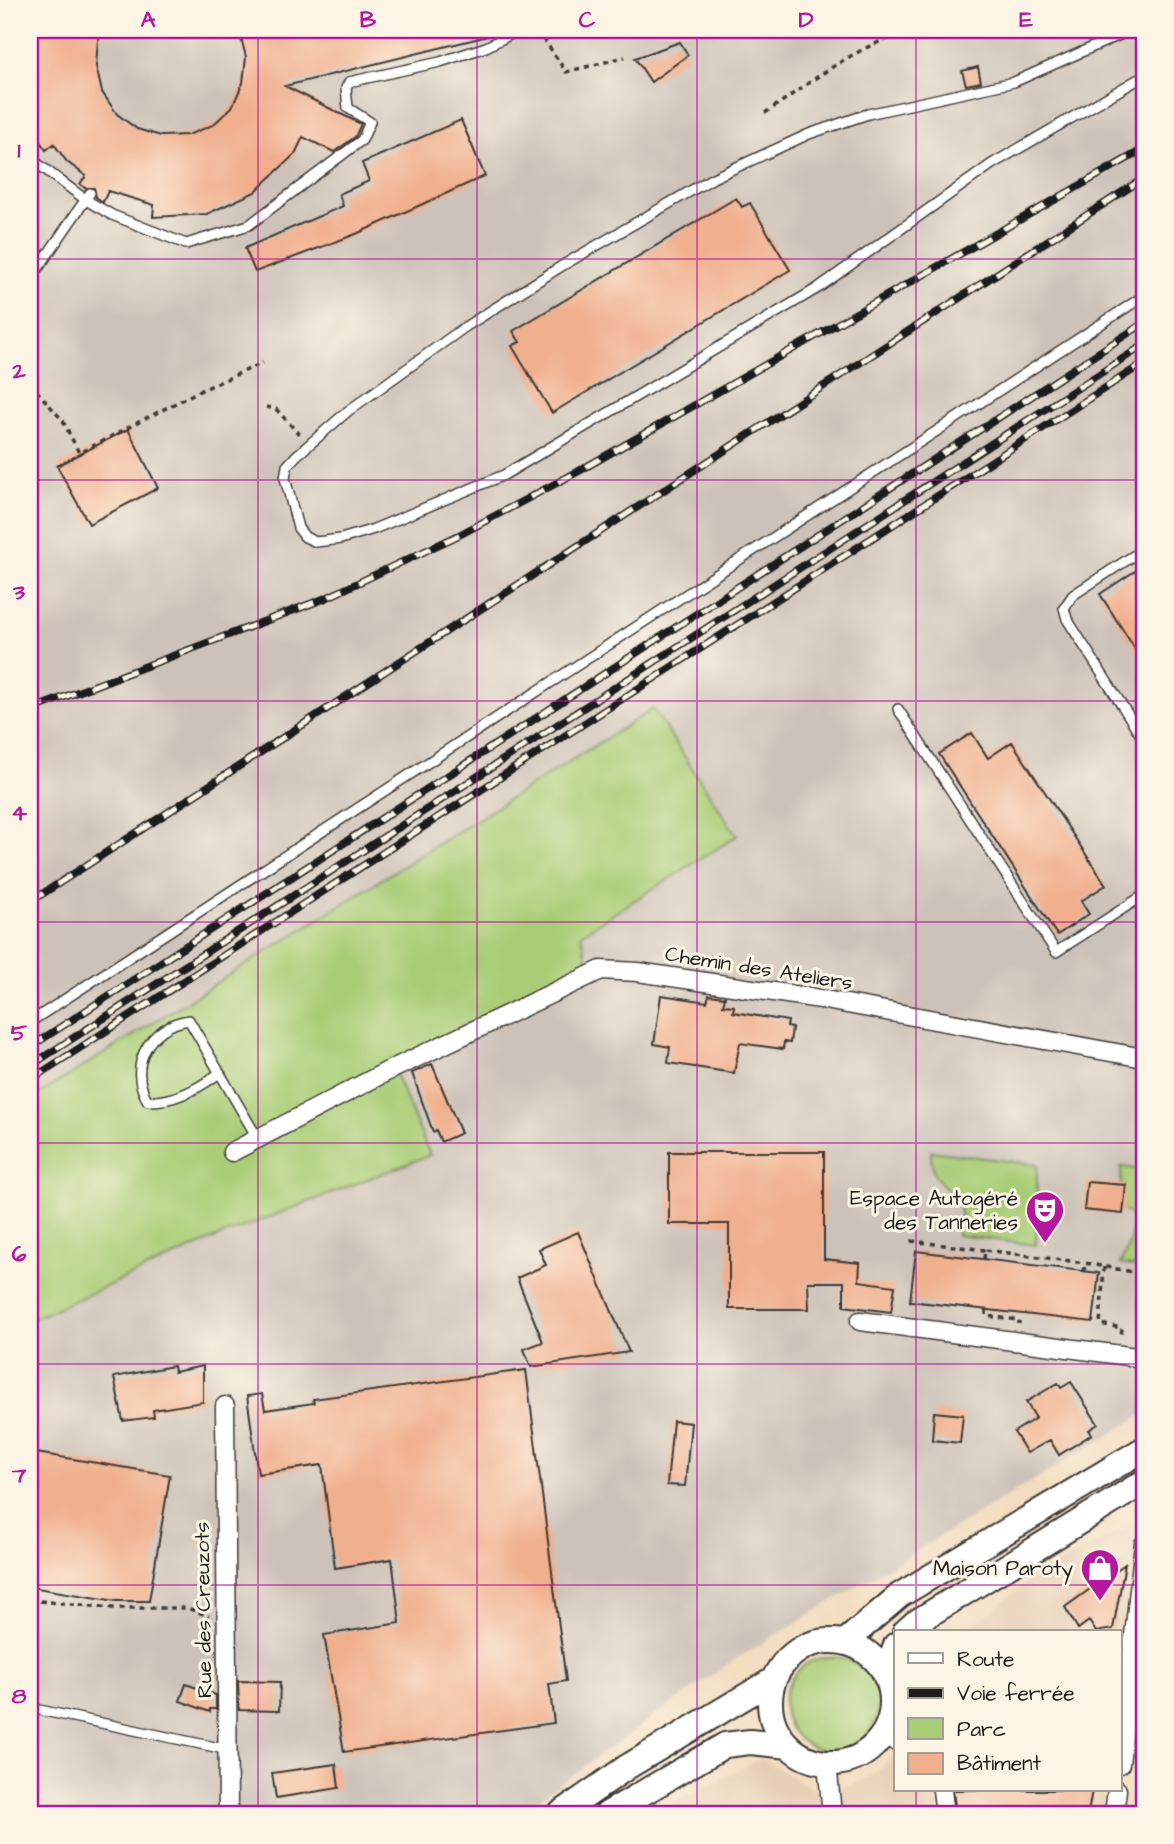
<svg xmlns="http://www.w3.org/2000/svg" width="1174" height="1844" font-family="'Architects Daughter',sans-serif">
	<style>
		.built { fill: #e7cfb6 }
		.industrial { fill: #cdc2b9 }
		.green { fill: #a9cd76; stroke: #627449; stroke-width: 2 }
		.building { fill: #f0af8d }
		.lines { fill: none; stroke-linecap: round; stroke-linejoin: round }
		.lane-casing { stroke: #3c3935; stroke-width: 12 }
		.street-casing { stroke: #3c3935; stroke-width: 21 }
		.secondary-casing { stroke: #3c3935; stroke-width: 28 }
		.path { stroke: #3c3935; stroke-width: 3.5; stroke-dasharray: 5 5; stroke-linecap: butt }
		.lane { stroke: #fff; stroke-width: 9 }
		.street { stroke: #fff; stroke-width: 18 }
		.secondary { stroke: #fff; stroke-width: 24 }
		.rail-casing { stroke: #1c1c1c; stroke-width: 8 }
		.rail { stroke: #fcf5e5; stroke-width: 5; stroke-dasharray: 16; stroke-linecap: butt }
		.grid { fill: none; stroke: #b5179e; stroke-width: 2; stroke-opacity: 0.55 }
		.labels { text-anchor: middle; stroke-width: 6; stroke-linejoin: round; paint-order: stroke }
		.street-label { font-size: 21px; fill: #1c1c1c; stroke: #fcf5e5 }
		.poi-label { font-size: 21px; fill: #1c1c1c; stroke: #fcf5e5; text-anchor: end }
		.neatline { fill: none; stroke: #b5179e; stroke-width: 2.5 }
		.grid-label { font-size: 23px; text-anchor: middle; font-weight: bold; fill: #b5179e }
	</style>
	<rect width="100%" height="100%" fill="#fcf5e5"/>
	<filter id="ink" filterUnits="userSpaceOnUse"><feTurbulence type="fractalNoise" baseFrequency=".0143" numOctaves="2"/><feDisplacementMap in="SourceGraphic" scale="14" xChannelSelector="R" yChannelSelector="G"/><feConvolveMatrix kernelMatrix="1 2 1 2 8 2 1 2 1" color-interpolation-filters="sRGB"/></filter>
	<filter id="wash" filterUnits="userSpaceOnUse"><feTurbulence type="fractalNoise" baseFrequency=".00686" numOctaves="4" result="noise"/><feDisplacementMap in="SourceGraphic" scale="28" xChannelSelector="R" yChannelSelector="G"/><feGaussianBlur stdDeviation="1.57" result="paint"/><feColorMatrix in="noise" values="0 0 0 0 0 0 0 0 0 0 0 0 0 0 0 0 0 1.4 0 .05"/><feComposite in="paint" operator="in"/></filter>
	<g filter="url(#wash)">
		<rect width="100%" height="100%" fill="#f3ddc0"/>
		<path class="built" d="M1144 1518V1584L1135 1585 1120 1683V1632H965L1035 1576Z
			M896 1753V1790H1105L1102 1814H658L679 1800 761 1758 814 1790 843 1787 872 1776Z"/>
		<path class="industrial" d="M30 30H1144V1414L726 1665 517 1814H30V1320L223 1235 429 1155 390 1062 589 965 580 934 736 836 112 1052 30 1100Z"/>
		<path class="green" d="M653 709 737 836 581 934 589 966 390 1062 430 1155 223 1235 30 1320V1100Z
			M931 1151 1037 1165 1036 1245 957 1235C959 1225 962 1213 958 1203 948 1180 931 1189 931 1151Z
			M1121 1167 1144 1170V1268L1120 1264C1129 1247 1135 1234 1131 1215L1122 1209Z
			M784 1704a47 47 0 1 1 94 0a47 47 0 1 1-94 0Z"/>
		<g id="blocks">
			<path class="building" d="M30 30H103L98 40 96 66 102 92 117 114 137 129 161 136 188 135 213 125 232 107 243 83 246 57 239 30H487L488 36 285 86 361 124 355 137 334 152 303 137 295 154 255 192 207 214 153 217 154 205 108 191 103 202 100 200 96 197 94 188H85L80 184 86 176 67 162 54 144 46 150 30 128Z
				M680 42 688 55 651 82 635 58Z
				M978 67 981 82 966 85 962 71Z
				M461 120 485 176 356 234 255 272 245 248 343 206 339 194 369 181 362 163Z
				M736 198 742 207 750 203 790 270 552 413 512 346 520 342 513 331Z
				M128 429 158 488 89 524 57 466Z
				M1144 565V663L1100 594Z
				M972 733 988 758 1012 742 1106 885 1081 901 1089 914 1057 935 939 754Z
				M661 995 707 1002 709 995 725 997 723 1005 734 1006 733 1012 788 1021 787 1027 792 1028 790 1043 784 1042 783 1049 740 1043 734 1073 668 1063 670 1047 654 1044Z
				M432 1064 461 1133 441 1142 436 1130 433 1132 412 1073Z
				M669 1152H824V1259L860 1263 859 1281 895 1286 891 1312 844 1306V1282H808L809 1309H729V1224H669Z
				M1087 1182 1126 1185 1123 1214 1084 1210Z
				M578 1232 629 1352 531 1367 524 1349 543 1342 517 1278 546 1265 539 1249Z
				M916 1251 1099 1273 1093 1322 910 1301Z
				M173 1366 174 1372 203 1366V1402L153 1410 154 1417 123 1421 114 1377Z
				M526 1370 566 1681 549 1684 554 1723 344 1752 324 1635 400 1623 392 1559 335 1568 322 1465 258 1474 247 1396 262 1394 265 1410 314 1403 313 1399Z
				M1071 1382 1098 1424 1089 1430 1092 1434 1059 1455 1050 1440 1027 1453 1014 1432 1036 1418 1026 1402 1058 1383 1061 1388Z
				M934 1412 963 1415 960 1443 932 1440Z
				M673 1421 691 1423 685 1486 667 1485Z
				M30 1452 170 1475 149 1601H116L30 1587Z
				M1125 1564 1113 1629 1096 1632 1089 1621 1078 1629 1065 1607Z
				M238 1681 280 1682 279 1711 239 1710Z
				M186 1684 216 1695V1709H210V1712L180 1701Z
				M336 1764 339 1788 276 1798 272 1773Z
				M953 1790H1092L1088 1814H956Z"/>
		</g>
	</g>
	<g filter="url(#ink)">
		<use href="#blocks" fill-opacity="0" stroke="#3c3935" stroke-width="2"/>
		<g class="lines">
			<g class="lane-casing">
				<path id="lane" d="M1131 30 1014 82 868 114 809 134 713 178 565 264 465 327 348 411 296 456 287 466 285 478 298 528 305 537 316 542 341 539 374 529 504 475 818 288 992 164 1144 76
					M30 158 86 200 112 215 186 244 249 225 362 140 370 122 348 108 346 88 349 82 440 62 486 47 519 30
					M30 280 90 193
					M1144 549 1073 595 1064 608 1067 619 1144 740
					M898 709 1056 952 1144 895
					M1144 775 1141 833 1144 847
					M30 1022 1144 296
					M218 1074C198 1089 173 1102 148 1101 126 1066 150 1025 189 1020L258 1139
					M30 1708 229 1750"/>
			</g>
			<g class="street-casing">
				<path id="street" d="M232 1152 386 1072 601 970 638 972 814 998 1144 1058
					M860 1321 1144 1358
					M225 1406 228 1814
					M892 1697 896 1696
					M885 1731 896 1742
					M827 1763 832 1814
					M1120 1764 1144 1544
					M942 1790 945 1814
					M1114 1814 1117 1790"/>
			</g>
			<g class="secondary-casing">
				<path id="secondary" d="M905 1632 915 1623 1144 1482
					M770 1702a61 61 0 1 1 122 0a61 61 0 1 1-122 0Z
					M845 1642 900 1595 1144 1449
					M886 1677 896 1645
					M560 1814 627 1767 773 1680
					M607 1814 725 1745 750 1742 789 1746"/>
			</g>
			<path class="path" d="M538 30 566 72 625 57
				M765 113C814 81 865 36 925 30
				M30 383 63 421 79 453 197 392 263 363
				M266 407 276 409 298 433 301 430
				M911 1241 985 1250
				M984 1259 985 1250 1085 1263
				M1104 1267 1100 1324 1122 1328 1121 1337
				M1084 1272 1085 1263 1144 1274
				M986 1310V1316L1019 1320V1324
				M30 1600 113 1608H187L209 1616"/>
			<use href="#lane" class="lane"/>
			<use href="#street" class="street"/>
			<use href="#secondary" class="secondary"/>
			<g class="rail-casing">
				<path id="rail" d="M30 710 326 598 461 534 579 471 1144 149
					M30 902 1144 178
					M30 1047 1144 323
					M30 1066 1144 345
					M30 1080 1144 363"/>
			</g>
			<use href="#rail" class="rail"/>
		</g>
	</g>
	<path class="grid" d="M258 30V1814M477 30V1814M697 30V1814M916 30V1632M30 259H1144M30 480H1144M30 701H1144M30 922H1144M30 1143H1144M30 1364H1144M30 1585H1144M916 1790V1814"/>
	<defs>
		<g id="theatre-pin" transform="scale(2.0125)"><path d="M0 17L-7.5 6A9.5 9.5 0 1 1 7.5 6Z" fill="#b5179e" stroke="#fcf5e5"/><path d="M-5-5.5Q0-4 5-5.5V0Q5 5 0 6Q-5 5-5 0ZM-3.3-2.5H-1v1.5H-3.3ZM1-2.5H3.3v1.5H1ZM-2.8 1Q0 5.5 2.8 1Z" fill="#fff"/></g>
		<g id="shop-pin" transform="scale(2.0125)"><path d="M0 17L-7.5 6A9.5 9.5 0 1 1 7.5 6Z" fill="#b5179e" stroke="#fcf5e5"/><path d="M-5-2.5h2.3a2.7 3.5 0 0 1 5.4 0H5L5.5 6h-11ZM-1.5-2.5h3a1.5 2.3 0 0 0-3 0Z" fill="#fff"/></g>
	</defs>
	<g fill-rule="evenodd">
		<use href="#theatre-pin" x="1045" y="1210"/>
		<use href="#shop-pin" x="1100" y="1568"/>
	</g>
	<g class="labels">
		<g class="street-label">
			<text transform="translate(759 968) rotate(9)" y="7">Chemin des Ateliers</text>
			<text transform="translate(203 1610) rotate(-91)" y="7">Rue des Creuzots</text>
		</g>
		<g class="poi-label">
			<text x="1018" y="1205">Espace Autogéré<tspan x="1018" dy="24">des Tanneries</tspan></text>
			<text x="1073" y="1575">Maison Paroty</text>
		</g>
	</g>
	<rect width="1174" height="1844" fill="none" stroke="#fcf5e5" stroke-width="77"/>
	<rect x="894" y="1630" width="228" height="161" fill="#fcf5e5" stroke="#a29e95" stroke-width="2"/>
	<rect x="908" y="1653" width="35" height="10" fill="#ffffff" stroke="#a29e95" stroke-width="2"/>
	<text x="957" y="1666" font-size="21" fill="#1c1c1c">Route</text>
	<rect x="908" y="1688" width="35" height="10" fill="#1c1c1c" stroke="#a29e95" stroke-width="2"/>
	<text x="957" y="1700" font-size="21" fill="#1c1c1c">Voie ferrée</text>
	<rect x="908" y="1718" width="35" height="21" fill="#a9cd76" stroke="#a29e95" stroke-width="2"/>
	<text x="957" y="1736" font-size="21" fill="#1c1c1c">Parc</text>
	<rect x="908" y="1753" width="35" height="21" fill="#f0af8d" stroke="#a29e95" stroke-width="2"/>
	<text x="957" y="1770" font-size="21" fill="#1c1c1c">Bâtiment</text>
	<rect x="38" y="38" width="1098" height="1768" class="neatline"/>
	<g class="grid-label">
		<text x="148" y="27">A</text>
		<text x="368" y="27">B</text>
		<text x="587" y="27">C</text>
		<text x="806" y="27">D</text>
		<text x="1026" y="27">E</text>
		<text x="19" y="157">1</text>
		<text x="19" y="378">2</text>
		<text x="19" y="599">3</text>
		<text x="19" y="820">4</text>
		<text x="19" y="1040">5</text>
		<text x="19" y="1261">6</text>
		<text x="19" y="1482">7</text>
		<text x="19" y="1703">8</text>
	</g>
</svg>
